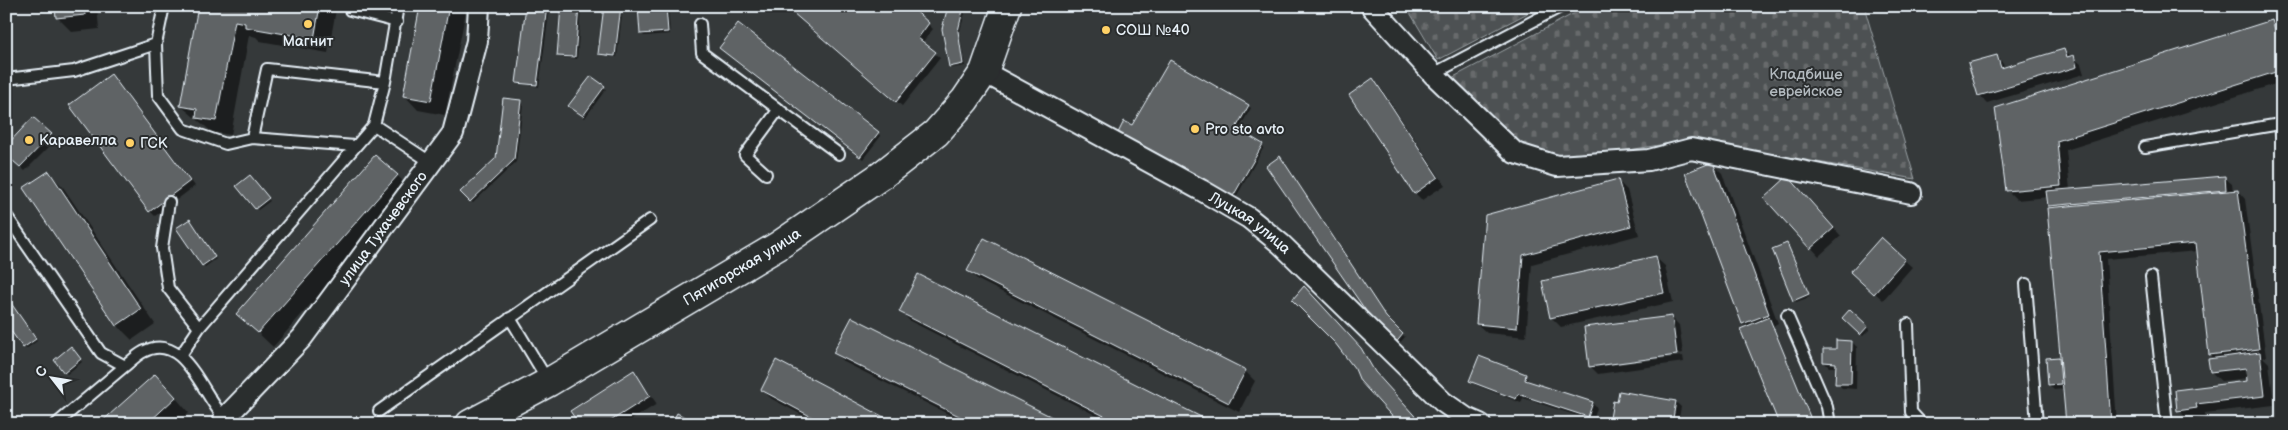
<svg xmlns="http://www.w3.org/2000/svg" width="2288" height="430" font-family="'Balsamiq Sans',sans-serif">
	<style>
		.cemetery { fill: url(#cemetery-stones); stroke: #9aa1a5 }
		.shadow { fill: #0007 }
		.building { fill: #5f6365; stroke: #e8f1f8 }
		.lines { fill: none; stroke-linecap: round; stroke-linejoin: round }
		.lane-casing { stroke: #e8f1f8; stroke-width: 14 }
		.street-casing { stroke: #e8f1f8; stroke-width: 24 }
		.secondary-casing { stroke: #e8f1f8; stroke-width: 31 }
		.lane { stroke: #2a2d2e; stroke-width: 10 }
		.street { stroke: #2a2d2e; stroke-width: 20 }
		.secondary { stroke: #2a2d2e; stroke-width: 28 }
		.poi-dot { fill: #ffd166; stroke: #2a2d2e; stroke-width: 2 }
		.labels { text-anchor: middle; stroke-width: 4; stroke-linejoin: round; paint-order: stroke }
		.poi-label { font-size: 15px; fill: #e8f1f8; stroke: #2a2d2e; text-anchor: start }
		.park-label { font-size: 15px; fill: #b2b9be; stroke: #2a2d2e }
		.street-label { font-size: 15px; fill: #e8f1f8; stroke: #2a2d2e }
	</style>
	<defs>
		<pattern id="cemetery-stones" width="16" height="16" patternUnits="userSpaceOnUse" patternTransform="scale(1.25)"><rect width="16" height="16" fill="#4d5152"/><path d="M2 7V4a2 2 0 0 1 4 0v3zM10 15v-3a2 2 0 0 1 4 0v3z" fill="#676a6c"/></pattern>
	</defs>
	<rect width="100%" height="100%" fill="#35393a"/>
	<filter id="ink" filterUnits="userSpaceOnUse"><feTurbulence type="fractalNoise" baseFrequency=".02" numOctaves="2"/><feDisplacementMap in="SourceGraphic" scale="10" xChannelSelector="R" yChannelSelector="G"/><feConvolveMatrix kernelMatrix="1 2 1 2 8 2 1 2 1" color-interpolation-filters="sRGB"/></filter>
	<g filter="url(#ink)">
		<path class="cemetery" d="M1406 6H1541L1438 60Z
			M1588 6H1868L1866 13 1915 179 1690 140 1586 157 1535 154 1446 81Z"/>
		<path class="shadow" d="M56 6H97L99 29 72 32 57 17Z
			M200 6H333L336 10 328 53 260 41 256 37 249 35 231 135 212 132 181 106Z
			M422 6H467L445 115 418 110 404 95Z
			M527 6H550L539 87 517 82Z
			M562 6H581L577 59 561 57 558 55Z
			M605 6H623L617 57 599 53Z
			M640 6H668L670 34 644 36 642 34Z
			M685 6H705L687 9Z
			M949 6H967L959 34 965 66 952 68 950 66Z
			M796 14 928 24 933 29 922 43 940 58 902 106Z
			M2272 21 2282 31V82L2066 150 2070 190 2224 177 2232 184 2233 192 2238 191 2245 199 2266 357H2263L2269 363 2274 405 2205 413V418L2188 420 2179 410 2249 382 2248 378 2221 381 2211 372 2215 359 2210 355 2198 251 2106 259 2117 424H2067L2064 389 2054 390 2049 385 2058 358 2062 362 2052 209 2049 205 2048 197 2017 200 2007 190 1996 109Z
			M738 25 881 136 863 159 722 50Z
			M2064 50 2081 64 2084 74 1987 103 1979 95 1997 56 2006 68Z
			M591 77 606 89 585 118 572 108Z
			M1373 80 1380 87 1445 185 1422 200 1415 193Z
			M115 81 195 186 155 216 150 211Z
			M504 100 523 104 516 162 473 203 462 192 497 158Z
			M1248 106 1251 108 1238 131 1264 147 1235 199 1119 133 1133 127Z
			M33 119 56 140 25 171 6 154Z
			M1713 164 1722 173 1778 323 1773 326 1813 424H1781L1746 327 1743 324Z
			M48 172 63 187 155 324 132 340 117 325Z
			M397 175 411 190 273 347 238 314Z
			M252 178 270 201 258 210 256 208Z
			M1618 181 1627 190 1639 235 1532 264 1526 337 1487 333 1477 324 1486 216Z
			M1796 185 1841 236 1819 256 1766 198Z
			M192 222 216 259 205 267 203 265Z
			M1881 239 1912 267 1883 300 1859 279Z
			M1787 244 1810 297 1796 302 1794 300Z
			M1655 257 1665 266 1673 302 1561 327 1551 317Z
			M969 271 1245 371 1255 381 1239 412 978 280Z
			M6 297 37 341 26 349 24 347Z
			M1850 311 1870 329 1863 336 1844 318Z
			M901 312 1208 422 1210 424H1113L910 321Z
			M1671 317 1679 325 1683 353 1595 365V367L1683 356 1684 362 1598 374 1590 366Z
			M1388 321 1405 337 1398 345 1376 323Z
			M1852 342 1857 347 1856 389 1842 388 1837 383V367H1829L1824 362 1837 350Z
			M73 350 82 362 67 374 65 372Z
			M835 353 1063 424H968L844 362Z
			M634 372 657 404 625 424H580Z
			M1525 375 1530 383 1592 403 1597 408 1593 421 1523 398 1521 403 1476 385 1471 380Z
			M169 390 189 413 177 424H101Z
			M762 390 895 424H819L772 399Z
			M1676 402 1681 407 1678 424H1610Z"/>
		<path class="building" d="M55 6H84L85 15 56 18Z
			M198 6H320L314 39 245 27V23L235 21 216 121 196 118 197 109 180 106Z
			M420 6H449L431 101 403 96Z
			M526 6H547L537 85 516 83Z
			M561 6H579L575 57 557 56Z
			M604 6H621L615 56 598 54Z
			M638 6H666L668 32 640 34Z
			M790 6H910L929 23 918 38 936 52 896 102 792 12Z
			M948 6H964L958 31 963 64 949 67 942 29Z
			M2272 20 2282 52V70L2057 141 2061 186 2006 191 1995 108Z
			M738 23 879 132 860 157 719 48Z
			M2064 49 2067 57 2074 55 2077 67 1978 96 1968 63 1997 55 2001 68Z
			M1170 60 1249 105 1236 128 1263 144 1232 198 1118 133 1124 121 1132 125Z
			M111 74 190 181 149 212 69 105Z
			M591 76 605 86 583 116 568 106Z
			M1373 78 1438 177 1414 194 1349 95Z
			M503 98 521 100 514 160 470 202 460 192 496 158Z
			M33 117 52 134 20 167 6 155V146Z
			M375 155 398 175 258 333 236 314Z
			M1280 156 1386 317 1403 334 1395 344 1375 324 1266 166Z
			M1713 162 1769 314 1742 324 1685 173Z
			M49 171 141 309 116 326 23 188Z
			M250 175 269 198 255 209 236 186Z
			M1788 176 1834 228 1810 249 1764 198Z
			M2225 176 2226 190 2048 206 2046 191Z
			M1618 179 1631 226 1523 255 1517 328 1476 324 1485 215Z
			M2238 190 2259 349 2209 355 2196 243 2099 252 2111 424H2066L2047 208Z
			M190 219 215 257 202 266 176 228Z
			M1881 237 1905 259 1874 294 1850 272Z
			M984 238 1246 370 1229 403 967 271Z
			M1787 243 1809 294 1793 301 1772 249Z
			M1656 256 1664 293 1550 318 1542 281Z
			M918 274 1209 421 1208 424H1120L899 312Z
			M1304 286 1361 348 1375 372 1422 424H1399L1360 381 1355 369 1335 343 1292 300Z
			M6 296 36 339 23 348 6 324Z
			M1850 309 1868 326 1860 335 1842 318Z
			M1672 316 1677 355 1589 367 1584 327Z
			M852 317 1066 424H975L833 353Z
			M1769 317 1813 424H1779L1740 329Z
			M1836 340 1852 341 1851 384H1835L1836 363 1823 362V349H1836Z
			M71 346 81 359 64 373 54 360Z
			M2260 352 2265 396 2196 404 2197 408 2177 411 2175 390 2247 381 2246 368 2210 372 2208 359Z
			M1479 356 1526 374 1525 380 1593 402 1588 417 1518 394 1516 399 1469 381Z
			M2059 357 2061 384 2048 385 2046 358Z
			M776 360 897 424H825L761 390Z
			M634 370 650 396 606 424H579L570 411Z
			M155 374 176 397 147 424H99Z
			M1619 391 1676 401 1672 424H1609L1613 401 1617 402Z
			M677 413 698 424H671Z"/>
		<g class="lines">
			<g class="lane-casing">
				<path id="lane" d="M164 6 156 44 158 95 183 129 226 144 252 138 267 69 385 82
					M349 6 350 10 397 22
					M700 24 702 53 839 154
					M1433 74 1562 6
					M6 79 74 71 156 44
					M374 125 432 163
					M252 138 355 146
					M2145 147 2280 124 2282 136
					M766 174 745 155 779 109
					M169 202 162 248 168 288 199 328
					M6 215 101 353 125 366C130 362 137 355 143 352 185 329 204 400 227 421
					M2151 277 2167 424
					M2026 284 2037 424
					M1787 315 1827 407 1830 424
					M510 318 548 381
					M1908 324 1911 412 1922 424
					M181 355 199 328 374 125 385 82 398 6
					M379 411 650 220
					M56 424 125 366"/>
			</g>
			<g class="street-casing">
				<g id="street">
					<path d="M1371 6 1433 74 1515 153 1557 166 1649 160 1691 149 1911 193"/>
					<path id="s1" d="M984 72 1201 190 1249 218 1281 244 1443 402 1466 418 1480 424"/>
					<path id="s2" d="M224 419 302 338 453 133 477 41 479 6"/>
				</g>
			</g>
			<g class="secondary-casing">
				<g id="secondary">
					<path id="s3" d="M470 424 549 382 778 246 882 175 936 133 965 100 984 72 1007 6"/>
				</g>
			</g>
			<use href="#lane" class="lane"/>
			<use href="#street" class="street"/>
			<use href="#secondary" class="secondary"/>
		</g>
	</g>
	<g class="poi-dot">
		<circle cx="308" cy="24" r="5"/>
		<circle cx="1106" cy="30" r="5"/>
		<circle cx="1195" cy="129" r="5"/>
		<circle cx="29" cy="140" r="5"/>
		<circle cx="130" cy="143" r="5"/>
	</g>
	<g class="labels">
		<g class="poi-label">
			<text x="1116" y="35">СОШ №40</text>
			<text x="308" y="46" text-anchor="middle">Магнит</text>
			<text x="1205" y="134">Pro sto avto</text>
			<text x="39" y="145">Каравелла</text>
			<text x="140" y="148">ГСК</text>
		</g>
		<g class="park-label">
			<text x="1806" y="79">Кладбище<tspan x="1806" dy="17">еврейское</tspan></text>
		</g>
		<g class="street-label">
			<text dy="5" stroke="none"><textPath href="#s1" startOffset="306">Луцкая улица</textPath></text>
			<text dy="5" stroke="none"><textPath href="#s2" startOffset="249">улица Тухачевского</textPath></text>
			<text dy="5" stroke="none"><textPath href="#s3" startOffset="314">Пятигорская улица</textPath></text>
		</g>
	</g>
	<rect width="2288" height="430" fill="none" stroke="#2a2d2e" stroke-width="25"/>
	<rect x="12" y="12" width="2263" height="405" fill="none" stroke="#e8f1f8" stroke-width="2" filter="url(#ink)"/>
	<g transform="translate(52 378) rotate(301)" stroke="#2a2d2e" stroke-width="4" paint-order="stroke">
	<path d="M0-4L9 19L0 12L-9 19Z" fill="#e8f1f8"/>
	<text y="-8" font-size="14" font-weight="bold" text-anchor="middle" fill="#e8f1f8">С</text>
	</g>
</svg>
